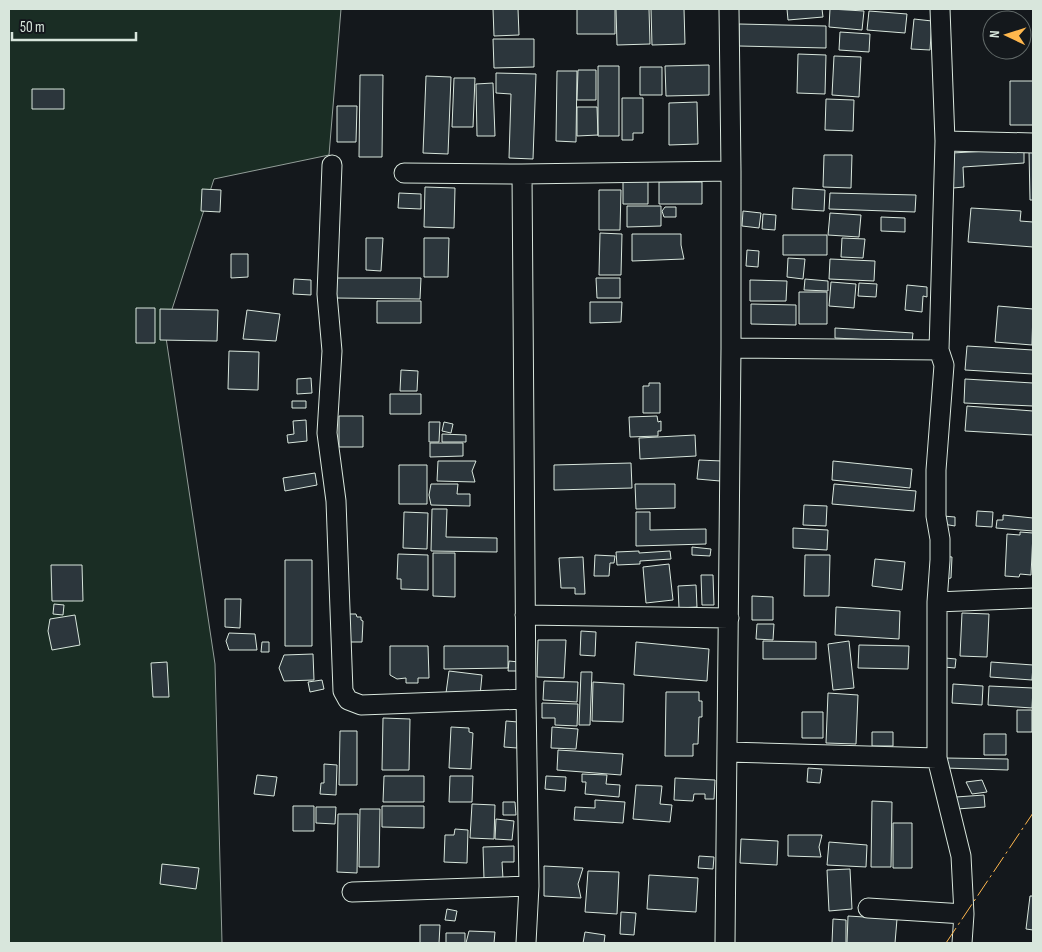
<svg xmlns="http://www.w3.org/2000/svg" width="1042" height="952" font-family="'Sofia Sans Condensed',sans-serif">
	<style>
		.green { fill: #1a2d24; stroke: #939e99 }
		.building { fill: #2c363c; stroke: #d8e6dc }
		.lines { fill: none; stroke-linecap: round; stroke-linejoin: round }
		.minor-casing { stroke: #d8e6dc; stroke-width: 21 }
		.minor { stroke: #14181c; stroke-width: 19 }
		.power { stroke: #ffb74d; stroke-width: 1; stroke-dasharray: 18 4 2.5 4; stroke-linecap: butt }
	</style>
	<rect width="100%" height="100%" fill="#14181c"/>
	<path class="green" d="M9 9H341L329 155 214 179 165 331 215 664 222 943H9Z"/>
	<path class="building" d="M493 9H518L519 35 494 36Z
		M577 9H615V34H577Z
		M616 9H649L650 44 617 45Z
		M651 9H684L685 44 652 45Z
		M787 9H822L823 17 788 20Z
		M830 9 864 11 862 30 829 27Z
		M869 11 907 14 905 33 867 30Z
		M914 19 932 21 930 50 911 49Z
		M739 24 826 26V48L739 46Z
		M840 32 870 34 869 52 839 50Z
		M493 39H534V67L494 68Z
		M798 54 826 55 825 94 797 93Z
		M834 56 861 57 859 97 832 95Z
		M709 65V95L666 96 665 66Z
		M598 66H619V136H598Z
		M640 67H662V95H640Z
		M578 70H596V100H577Z
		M557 71H577L576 142 556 141Z
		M496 73 536 74 533 159 509 158 511 94 496 93Z
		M360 75H383L382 157H359Z
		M426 76 451 77 448 154 423 153Z
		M454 78H475L473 127H452Z
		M1010 81H1033V125H1010Z
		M493 83 495 136H477L476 84Z
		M32 89H64V109H32Z
		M622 98H643V133H633V140H622Z
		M826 99 854 100 853 131 825 130Z
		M697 102 698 144 669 145V103Z
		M337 106H357L356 142H337Z
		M577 107H597L598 135 577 136Z
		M1024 149V163L963 167 964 187 953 188 952 153Z
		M1029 151H1033V200H1030Z
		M824 155H852L851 188 823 187Z
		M623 181H648V204H623Z
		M659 182H702V204H659Z
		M425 187 455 188 454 228 424 227Z
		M793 188 825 190 824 211 792 209Z
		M202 189 221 190 220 212 201 211Z
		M599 190H621L620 230H599Z
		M399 193 421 194V209L398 208Z
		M830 193 916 195 915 212 829 209Z
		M627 206H661V226L627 227Z
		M665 207H676V217H664L662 211Z
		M971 208 1021 211 1020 221 1033 222V247L968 242Z
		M743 211 761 213 759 228 742 226Z
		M830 213 861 215 859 237 828 235Z
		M763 214 776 215 775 230 762 229Z
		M881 217 905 218V232L881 231Z
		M600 233 622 234 621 275H599Z
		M632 234H681V245L684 259 632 261Z
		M783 235H827V255H783Z
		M366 238H383L381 271 366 270Z
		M424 238H449L448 277H424Z
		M842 238 865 239 863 258 841 257Z
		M747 250 759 251 758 267 746 266Z
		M231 254H248V277L231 278Z
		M788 258 805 259 803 279 787 277Z
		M830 259 875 261 874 281 829 279Z
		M335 278H421L420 299 335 298Z
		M596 278H620V298H597Z
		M294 279 311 280V295L293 294Z
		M805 279 828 281V291L804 290Z
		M750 280 787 281 786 301H750Z
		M831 282 856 284 854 308 829 306Z
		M859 283 877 284 876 297 858 296Z
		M907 285 927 287V297L923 296 922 312 905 310Z
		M799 292H827V324H799Z
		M377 301H421V323H377Z
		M590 302H622L621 322 590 323Z
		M751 304 796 305V325L751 324Z
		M998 306 1033 309 1032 345 995 342Z
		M136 308H155V343H136Z
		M160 309 218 310 217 341 160 340Z
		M247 310 280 314 276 341 243 339Z
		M835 328 913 333 912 342 835 338Z
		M967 346 1033 350V374L965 370Z
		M229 351 259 352 258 390 228 389Z
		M401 370 418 371 417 391H400Z
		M311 378 312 393 297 394V379Z
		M965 379 1033 383V406L964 403Z
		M649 383H660V413H643V386H649Z
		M390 394H421V414H390Z
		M292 401H306V408H292Z
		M967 406 1033 411V435L965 431Z
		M339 416H363V447H339Z
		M657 416 658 422 661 421V431H658V436L630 437 629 417Z
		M306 420 307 441 288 443 287 435 294 434 293 421Z
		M429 422H440L439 442H429Z
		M444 422 453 424 451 433 442 431Z
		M442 434 466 435V442H442Z
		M695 435 696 456 640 459 639 438Z
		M430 443H463V456L430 457Z
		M699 460 722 461 720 481 697 479Z
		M438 461H476L472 471 475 482 437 481Z
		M833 461 912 469 910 488 832 480Z
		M631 463 632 488 554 490V465Z
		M399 465H427V504H399Z
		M315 473 317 485 285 491 283 478Z
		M431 484H458L457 494H470V506L431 505 429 495Z
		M635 484H675V508L636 509Z
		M834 484 916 491 914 511 832 504Z
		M804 505 827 506 826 526 803 525Z
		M432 509H447L446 537 497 538V552L431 551Z
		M977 511 993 512 992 527 976 526Z
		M404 512 428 513 427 549 403 548Z
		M636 512H650V530L706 529V544L636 546Z
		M1003 515 1033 518V531L996 528 997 520H1003Z
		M943 516 955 517V526L943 524Z
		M793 528 828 530 827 550 793 548Z
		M1020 532 1033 533 1031 575 1020 574 1019 577 1005 576 1007 534 1020 535Z
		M692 547 711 549 710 556 692 555Z
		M639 551V553L670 551 671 559 640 561V564L617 565 616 552Z
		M433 553H455V597L433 596Z
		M398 554 428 555V590L401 589V579H397Z
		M595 555 615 556 614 563H610L609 576H594Z
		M805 555H830L829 596H804Z
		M942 556 952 557 951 578 941 580Z
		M583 557 585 594H575V588H561L559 558Z
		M875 559 905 562 902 590 872 586Z
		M285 560H312V646H285Z
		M669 564 673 600 646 603 643 567Z
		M51 565H82L83 601H52Z
		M701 575H713L714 605H702Z
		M696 585 697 607 679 608 678 586Z
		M752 596 773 597V620H752Z
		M225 599H241L240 628 225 627Z
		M54 604 64 605 63 615 53 614Z
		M836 607 900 611 899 639 835 635Z
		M962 613 989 614 987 657 960 656Z
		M349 614H356L357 617H361V620L363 621 362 642H347Z
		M75 615 80 645 52 650 48 631 50 619Z
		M757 624H774L773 640 756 639Z
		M581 631 596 632 595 656 580 655Z
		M229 633 255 634 257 650H229L226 641Z
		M538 640H566L564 678 537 677Z
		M763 641 816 642V659H763Z
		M849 641 854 688 833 690 828 644Z
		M262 642H269V652H261Z
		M636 642 709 649 707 681 634 675Z
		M859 645 909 646 908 669 858 668Z
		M390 646H428L429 678H418V683H406V678L397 679 390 675Z
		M444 646H508V668L444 669Z
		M313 654 314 680 284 681 279 668 284 655Z
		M945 658 956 659 955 668 944 667Z
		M509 661 519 662 518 671H508Z
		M167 662 169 697H153L151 663Z
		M991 662 1033 665 1032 680 990 677Z
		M449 671 482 675 480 696 446 693Z
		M581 672H592L590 725H579Z
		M322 680 324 689 310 692 308 682Z
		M544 681 578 682 577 702 543 700Z
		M593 682 624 684 623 722 592 721Z
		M953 684 983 686 982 705 952 703Z
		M989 686 1033 688 1032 708 988 705Z
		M666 692H699V701H702V717H699L698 744H693V756H665Z
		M828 693 858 695 856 744 826 743Z
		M542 703 578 704 577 726 555 725V718H542Z
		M1017 710H1032V732H1017Z
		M802 712H823V738H802Z
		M383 718 410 719 409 770H382Z
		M506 721 518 722 517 748 504 747Z
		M451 727 469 728V732L473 733 471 769 449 768Z
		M552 727 578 729 576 749 551 748Z
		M340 731H357V785H339Z
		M872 732H893V746H872Z
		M984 734H1006V755H984Z
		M558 750 623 754 621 775 557 770Z
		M945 758 1008 759V770L945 768Z
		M324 764 337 765 336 795 320 794 321 783H324Z
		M808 768 822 769 820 783 807 782Z
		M582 774 607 775 606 784 620 785 619 797 585 794 586 782H582Z
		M257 775 277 777 274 796 254 794Z
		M384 776H424V802H383Z
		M450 776H473L472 802H449Z
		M546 776 566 777 565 791 545 789Z
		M675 778 715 780 714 799H705V794H694L693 801 674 800Z
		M982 780 987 792 972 794 966 782Z
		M636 785 662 786 660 804 672 805 670 822 633 819Z
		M984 795 985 807 957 809 956 797Z
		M595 800 625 802 623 823 574 820 575 807 595 808Z
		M872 801 892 802 891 867H871Z
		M503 802H515L516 815H503Z
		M472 804 495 805 494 839 470 838Z
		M293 806H314V831H293Z
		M382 806H424V828L382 827Z
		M316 807H336L335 824 316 823Z
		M360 809H380L379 867H359Z
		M338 814H358L357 873 337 872Z
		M496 819 514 821 512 840 495 839Z
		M893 823H912V868H893Z
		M455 829 468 830 467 863 444 862 445 835H454Z
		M788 835H822L819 847 821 857 788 856Z
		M741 839 778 841 777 865 740 863Z
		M829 842 867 845 866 867 827 865Z
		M514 846V862H502L503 879H484L483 847Z
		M699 856 714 857 713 869 698 868Z
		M162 864 199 868 196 889 160 884Z
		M544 866 583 868 578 884 581 898 544 896Z
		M850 869 852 909 829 911 827 870Z
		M588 871 619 872 617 914 585 912Z
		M649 875 698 878 696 912 647 909Z
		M1030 896H1033V930L1026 929Z
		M447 909 457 911 455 921 445 920Z
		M621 912 636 913 634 935 620 934Z
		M848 916 897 919 895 943H847Z
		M833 919 846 920V943H832Z
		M420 925H440L439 943H420Z
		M469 931 495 932 494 943H466Z
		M585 932 605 935 604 943H583Z
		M446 933H465V943H446Z"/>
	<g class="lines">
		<g class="minor-casing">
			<path id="minor" d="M940 9 945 141 939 350 944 365 936 470V516L940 539V560L937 602V758L961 856 964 914 962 943
				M945 141 1033 143
				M332 165 327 294 332 351 327 433 336 501 343 691 348 700 361 705 526 699
				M404 173 522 174 731 171
				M522 174 526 699 529 886 526 943
				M731 348 939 350
				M937 602 1033 598
				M525 615 729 618
				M728 752 937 758
				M352 892 529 886
				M868 908 964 914
				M725 943 731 348V171L729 9"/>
		</g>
		<use href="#minor" class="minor"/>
		<path class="power" d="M946 943 1033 813"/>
	</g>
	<rect width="1042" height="952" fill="none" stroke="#d8e6dc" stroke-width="20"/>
	<g transform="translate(1007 35) rotate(274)"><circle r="24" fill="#14181c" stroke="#626a69"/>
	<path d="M0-4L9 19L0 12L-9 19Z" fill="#ffb74d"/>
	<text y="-8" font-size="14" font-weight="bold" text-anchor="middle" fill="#d8e6dc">N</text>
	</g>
	<path d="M12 32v8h124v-8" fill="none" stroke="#d8e6dc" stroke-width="2.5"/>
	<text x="20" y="32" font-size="15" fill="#d8e6dc" stroke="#14181c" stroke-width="4" paint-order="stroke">50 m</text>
</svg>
